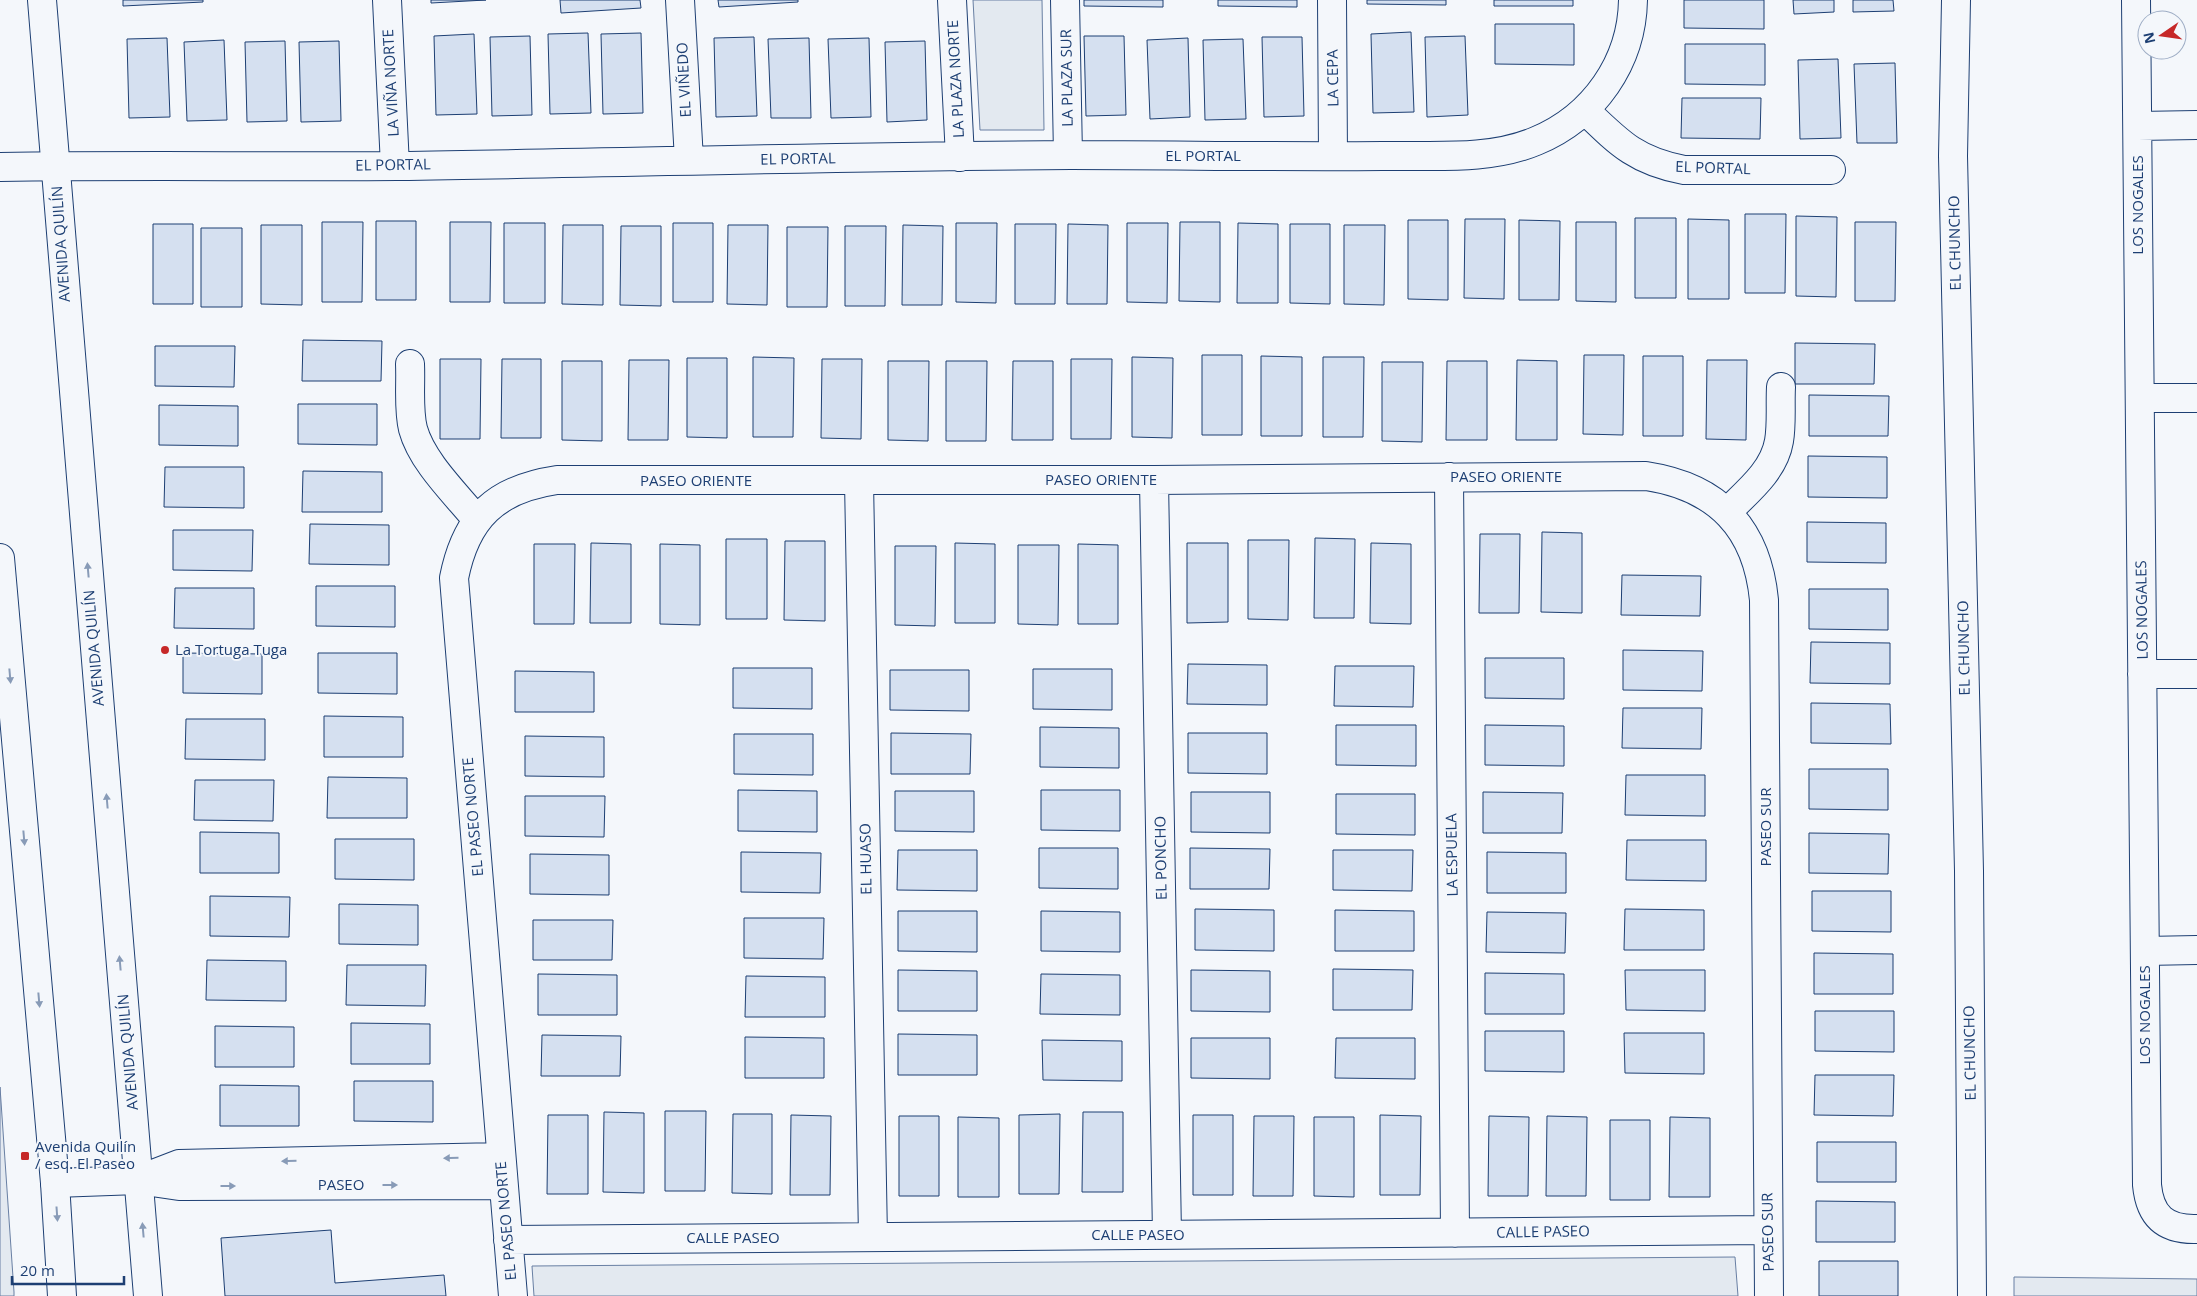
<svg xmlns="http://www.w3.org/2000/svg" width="2197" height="1296" font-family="'Open Sans',sans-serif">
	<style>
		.green { fill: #e3e9f0; stroke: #687fa3 }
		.building { fill: #d5e0f0; stroke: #1d3f73 }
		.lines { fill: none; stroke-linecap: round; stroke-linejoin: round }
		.street-casing { stroke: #1d3f73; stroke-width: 30 }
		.secondary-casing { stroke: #1d3f73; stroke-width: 30 }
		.street { stroke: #f4f7fb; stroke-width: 28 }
		.secondary { stroke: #f4f7fb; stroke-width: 28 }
		.oneway { fill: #889bb7 }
		.poi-dot { fill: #c62828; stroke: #f4f7fb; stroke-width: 2 }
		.labels { text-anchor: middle; stroke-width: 4; stroke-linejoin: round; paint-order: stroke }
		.street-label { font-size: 15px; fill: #1d3f73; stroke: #f4f7fb }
		.poi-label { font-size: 15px; fill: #1d3f73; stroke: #f4f7fb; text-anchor: start }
	</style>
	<rect width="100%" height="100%" fill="#f4f7fb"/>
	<path class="green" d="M973 0H1042L1044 130H980Z
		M0 1087 14 1292V1296H0Z
		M1735 1257 1738 1296H534L532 1266Z
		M2014 1277 2197 1279V1296H2014Z"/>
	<path class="building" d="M123 0H203V2L123 6Z
		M431 0H486L431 3Z
		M560 0H640L641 8 561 13Z
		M718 0H798V2L719 7Z
		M1084 0H1163V7L1084 6Z
		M1218 0H1297V7L1218 6Z
		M1367 0H1446V5L1367 4Z
		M1494 0H1573V6H1494Z
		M1684 0H1764V29L1684 28Z
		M1793 0H1834V12L1794 14Z
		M1853 0H1893L1894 11 1853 12Z
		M1495 24H1574V65L1495 64Z
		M1411 32 1414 112 1373 113 1371 34Z
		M588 33 591 113 550 114 548 34Z
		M641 33 643 113 603 114 601 34Z
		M474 34 477 114 436 115 434 36Z
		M530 36 532 115 492 116 490 37Z
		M1084 36H1124L1126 115 1086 116Z
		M1465 36 1468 115 1427 117 1425 37Z
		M754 37 757 116 716 117 714 38Z
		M1262 37H1302L1304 116 1264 117Z
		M167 38 170 117 129 118 127 39Z
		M809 38 811 118H771L768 39Z
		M869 38 871 117 831 118 828 39Z
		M1188 38 1190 117 1150 119 1147 40Z
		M1243 39 1246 119 1205 120 1203 40Z
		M224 40 227 120 187 121 184 42Z
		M285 41 287 121 247 122 245 42Z
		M339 41 341 121 301 122 299 42Z
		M925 41 927 120 887 122 885 42Z
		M1685 44H1765V85L1685 84Z
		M1838 59 1841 138 1800 139 1798 60Z
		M1895 63 1897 143H1857L1854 64Z
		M1682 98H1761L1760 139 1681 138Z
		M1745 214H1786L1785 293H1745Z
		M1796 216 1837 217 1836 297 1796 296Z
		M1635 218H1676V298H1635Z
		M1465 219H1505L1504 299 1464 298Z
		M1688 219 1729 220V299H1688Z
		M1408 220H1448V300L1408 299Z
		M1519 220 1560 221 1559 300H1519Z
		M376 221H416V300H376Z
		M322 222H363L362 302H322Z
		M450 222H491L490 302H450Z
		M1180 222H1220V302L1179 301Z
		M1576 222H1616V302L1576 301Z
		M1855 222H1896L1895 301H1855Z
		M504 223H545V303H504Z
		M673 223H713V302H673Z
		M956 223H997L996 303 956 302Z
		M1127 223H1168L1167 303 1127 302Z
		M1238 223 1278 224V303H1237Z
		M153 224H193V304H153Z
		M1015 224H1056L1055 304H1015Z
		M1068 224 1108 225 1107 304H1067Z
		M1290 224H1330V304L1290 303Z
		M261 225H302V305L261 304Z
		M563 225H603V305L562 304Z
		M728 225H768L767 305 727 304Z
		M903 225 943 226 942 305H902Z
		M1344 225H1385L1384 305 1344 304Z
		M621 226H661V306L620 305Z
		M845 226H886L885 306H845Z
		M787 227H828L827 307H787Z
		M201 228H242V307H201Z
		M303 340 382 341 381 381H302Z
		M1795 343 1875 344 1874 384H1795Z
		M155 346H235L234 387 155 386Z
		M1202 355H1242V435H1202Z
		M1584 355H1624L1623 435 1583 434Z
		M1261 356 1302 357V436H1261Z
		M1643 356H1683V436H1643Z
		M753 357 794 358 793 437H753Z
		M1132 357 1173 358 1172 438 1132 437Z
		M1323 357H1364L1363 437H1323Z
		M687 358H727V438L687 437Z
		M440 359H481L480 439H440Z
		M502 359H541V438H501Z
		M822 359H862L861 439 821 438Z
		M1071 359H1112L1111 439H1071Z
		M629 360H669L668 440H628Z
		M1517 360 1557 361V440H1516Z
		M1707 360H1747L1746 440 1706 439Z
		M562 361H602V441L562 440Z
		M888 361H929L928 441 888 440Z
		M946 361H987L986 441H946Z
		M1013 361H1053V440H1012Z
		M1447 361H1487V440H1446Z
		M1382 362H1423L1422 442 1382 441Z
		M1809 395 1889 396 1888 436H1809Z
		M298 404H377V445L298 444Z
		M159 405 238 406V446L159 445Z
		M1808 456 1887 457V498L1808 497Z
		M165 467H244V508L164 507Z
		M303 471 382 472V512H302Z
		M1807 522 1886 523V563L1807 562Z
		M310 524 389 525V565L309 564Z
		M173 530H253L252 571 173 570Z
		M1542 532 1582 533V613L1541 612Z
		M1480 534H1520L1519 613H1479Z
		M1315 538 1355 539 1354 618H1314Z
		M726 539H767V619H726Z
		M1248 540H1289L1288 620 1248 619Z
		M785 541H825V621L784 620Z
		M591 543 631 544V623H590Z
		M955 543 995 544V623H955Z
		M1187 543H1228V622L1187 623Z
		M1371 543 1411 544V624L1370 623Z
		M534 544H575L574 624H534Z
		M660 544 700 545V625L660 624Z
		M1078 544 1118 545V624H1078Z
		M1018 545H1059L1058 625 1018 624Z
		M895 546H936L935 626 895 625Z
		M1622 575 1701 576 1700 616 1621 615Z
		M316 586H395V627L316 626Z
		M175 588H254V629L174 628Z
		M1809 589H1888V630L1809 629Z
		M1811 642 1890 643V684L1810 683Z
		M1623 650 1703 651 1702 691 1623 690Z
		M183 653 262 654V694L183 693Z
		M318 653H397V694L318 693Z
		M1485 658H1564V699L1485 698Z
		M1188 664 1267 665V705L1187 704Z
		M1335 666H1414L1413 707 1334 706Z
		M733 668H812V709L733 708Z
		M1033 669H1112V710L1033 709Z
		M890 670H969V711L890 710Z
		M515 671 594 672V712H515Z
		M1811 703 1890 704 1891 744 1811 743Z
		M1623 708H1702L1701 749 1622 748Z
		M324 716 403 717V757H324Z
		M186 719H265V760L185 759Z
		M1336 725H1416V766L1336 765Z
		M1485 725 1564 726V766L1485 765Z
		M1040 727 1119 728V768L1040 767Z
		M891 733 971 734 970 774H891Z
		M1188 733H1267V774L1188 773Z
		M734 734H813V775L734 774Z
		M525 736 604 737V777L525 776Z
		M1809 769H1888V810L1809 809Z
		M1626 775H1705V816L1625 815Z
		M328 777 407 778V818H327Z
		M195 780H274L273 821 194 820Z
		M738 790 817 791V832L738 831Z
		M1041 790H1120V831L1041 830Z
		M895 791H974V832L895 831Z
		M1191 792H1270V833L1191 832Z
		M1483 792 1563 793 1562 833H1483Z
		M1336 794H1415V835L1336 834Z
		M525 796H605L604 837 525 836Z
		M200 832 279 833V873H200Z
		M1809 833 1889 834 1888 874 1809 873Z
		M335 839H414V880L335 879Z
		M1627 840H1706V881L1626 880Z
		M1039 848H1118V889L1039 888Z
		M1190 848 1270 849 1269 889H1190Z
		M898 850H977V891L897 890Z
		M1333 850H1413L1412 891 1333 890Z
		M741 852 821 853 820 893 741 892Z
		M1487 852 1566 853V893H1487Z
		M530 854 609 855V895L530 894Z
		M1812 891H1891V932L1812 931Z
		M210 896 290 897 289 937 210 936Z
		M339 904 418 905V945L339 944Z
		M1195 909 1274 910V951L1195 950Z
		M1625 909 1704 910V950H1624Z
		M1335 910 1414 911V951H1335Z
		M898 911H977V952L898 951Z
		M1041 911 1120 912V952L1041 951Z
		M1487 912 1566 913 1565 953 1486 952Z
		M744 918H824L823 959 744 958Z
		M533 920H613L612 960H533Z
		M1814 953 1893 954V994H1814Z
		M207 960 286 961V1001L206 1000Z
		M347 965H426L425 1006 346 1005Z
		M1333 969 1413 970 1412 1010H1333Z
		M898 970 977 971V1011H898Z
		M1191 970 1270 971V1012L1191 1011Z
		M1625 970H1705V1011L1626 1010Z
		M1485 973 1564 974V1014H1485Z
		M538 974 617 975V1015H538Z
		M1041 974 1120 975V1015L1040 1014Z
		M746 976 825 977V1017H745Z
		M1815 1011H1894V1052L1815 1051Z
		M351 1023 430 1024V1064H351Z
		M215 1026 294 1027V1067H215Z
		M1485 1031H1564V1072L1485 1071Z
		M1624 1033H1704V1074L1625 1073Z
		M898 1034 977 1035V1075H898Z
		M542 1035 621 1036 620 1076H541Z
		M745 1037 824 1038V1078H745Z
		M1191 1038H1270V1079L1191 1078Z
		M1336 1038H1415V1079L1335 1078Z
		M1042 1040 1122 1041V1081L1043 1080Z
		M1815 1075H1894L1893 1116 1814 1115Z
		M354 1081H433V1122L354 1121Z
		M220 1085 299 1086V1126H220Z
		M665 1111H706L705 1191H665Z
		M604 1112 644 1113V1193L603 1192Z
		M1083 1112H1123V1192H1082Z
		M733 1114H772V1194L732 1193Z
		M1060 1114 1059 1194H1019V1115Z
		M548 1115H588V1194H547Z
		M791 1115 831 1116 830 1195H790Z
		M1193 1115H1233V1195H1193Z
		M1380 1115 1421 1116 1420 1195H1380Z
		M899 1116H939V1196H899Z
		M1254 1116H1294L1293 1196H1253Z
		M1489 1116 1529 1117 1528 1196H1488Z
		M1547 1116 1587 1117 1586 1196H1546Z
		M958 1117 999 1118V1197H958Z
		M1314 1117H1354V1197L1314 1196Z
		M1670 1117 1710 1118V1197H1669Z
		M1610 1120H1650V1200H1610Z
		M1817 1142H1896V1182H1817Z
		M1816 1201 1895 1202V1242H1816Z
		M331 1230 335 1283 444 1275 446 1296H225L221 1238Z
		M1819 1261H1898V1296H1819Z"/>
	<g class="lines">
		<g class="street-casing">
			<path id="street" d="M387 0 395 166
				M680 0 689 160
				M952 0 960 157
				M1065 0 1068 155
				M1332 0 1333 156
				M1956 0 1953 156 1969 871 1972 1296
				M2136 0 2147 1185C2150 1216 2165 1230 2197 1229
				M1585 110C1619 143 1636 161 1684 170H1831
				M2138 126 2197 125
				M0 167C132 165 265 167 397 166 622 163 847 156 1071 155 1175 155 1279 157 1383 156 1433 155 1489 161 1536 141 1594 117 1632 62 1633 0
				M410 364C411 385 408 409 413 429 422 462 456 494 477 520
				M2140 398H2197
				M1449 477 1455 1233
				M1154 480 1167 1235
				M859 481 873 1237
				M1727 512C1747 492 1774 471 1779 441 1782 424 1780 405 1781 387
				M2142 674H2197
				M2145 951 2197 950
				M140 1179 179 1164 500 1157
				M55 1183 138 1180 179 1186 503 1185
				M508 1240 1768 1230
				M513 1296 454 578C466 517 496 489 557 480H1154L1646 476C1718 487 1757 528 1764 600L1769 1296"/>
		</g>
		<g class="secondary-casing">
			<path id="secondary" d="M42 0 148 1296
				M0 558 55 1183 62 1296"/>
		</g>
		<use href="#street" class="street"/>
		<use href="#secondary" class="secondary"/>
	</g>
	<defs><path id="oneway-solid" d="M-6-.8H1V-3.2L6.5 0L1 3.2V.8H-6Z" transform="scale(1.25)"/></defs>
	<g class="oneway">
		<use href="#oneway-solid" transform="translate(88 570) rotate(-95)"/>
		<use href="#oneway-solid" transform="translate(10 676) rotate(85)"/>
		<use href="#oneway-solid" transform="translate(107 801) rotate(-95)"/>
		<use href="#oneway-solid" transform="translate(24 838) rotate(85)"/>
		<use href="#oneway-solid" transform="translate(120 963) rotate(-95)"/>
		<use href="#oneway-solid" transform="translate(39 1000) rotate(85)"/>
		<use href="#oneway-solid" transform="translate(451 1158) rotate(179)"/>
		<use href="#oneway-solid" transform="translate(289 1161) rotate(179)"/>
		<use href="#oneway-solid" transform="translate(390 1185)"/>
		<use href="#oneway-solid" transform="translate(228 1186)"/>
		<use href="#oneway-solid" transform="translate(57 1214) rotate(86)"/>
		<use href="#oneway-solid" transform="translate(143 1230) rotate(-95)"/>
	</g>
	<g class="poi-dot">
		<circle cx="165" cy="650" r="5"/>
		<rect x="20" y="1151" width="10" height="10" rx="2.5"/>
	</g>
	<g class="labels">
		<g class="street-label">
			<text transform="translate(1067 78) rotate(-91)" y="5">LA PLAZA SUR</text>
			<text transform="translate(1333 78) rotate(-91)" y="5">LA CEPA</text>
			<text transform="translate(956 79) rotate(-93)" y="5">LA PLAZA NORTE</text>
			<text transform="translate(684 80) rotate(-93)" y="5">EL VIÑEDO</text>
			<text transform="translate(391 83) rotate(-93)" y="5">LA VIÑA NORTE</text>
			<text x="1203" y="161">EL PORTAL</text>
			<text transform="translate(798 159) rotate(-1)" y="5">EL PORTAL</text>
			<text transform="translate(393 165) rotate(-1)" y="5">EL PORTAL</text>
			<text transform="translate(1713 168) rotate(2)" y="5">EL PORTAL</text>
			<text transform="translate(2138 205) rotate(-90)" y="5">LOS NOGALES</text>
			<text transform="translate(1955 243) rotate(-91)" y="5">EL CHUNCHO</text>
			<text transform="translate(61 244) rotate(-94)" y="5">AVENIDA QUILÍN</text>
			<text x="1506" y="482">PASEO ORIENTE</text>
			<text x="1101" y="485">PASEO ORIENTE</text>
			<text x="696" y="486">PASEO ORIENTE</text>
			<text transform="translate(2142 610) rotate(-91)" y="5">LOS NOGALES</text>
			<text transform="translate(94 648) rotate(-95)" y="5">AVENIDA QUILÍN</text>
			<text transform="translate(1964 648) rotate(-91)" y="5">EL CHUNCHO</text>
			<text transform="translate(473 817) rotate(-95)" y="5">EL PASEO NORTE</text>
			<text transform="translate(1766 827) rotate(-90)" y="5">PASEO SUR</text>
			<text transform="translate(1452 855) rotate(-91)" y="5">LA ESPUELA</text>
			<text transform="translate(1161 858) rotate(-91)" y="5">EL PONCHO</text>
			<text transform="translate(866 859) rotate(-91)" y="5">EL HUASO</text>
			<text transform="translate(2145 1015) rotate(-90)" y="5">LOS NOGALES</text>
			<text transform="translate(128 1052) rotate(-95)" y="5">AVENIDA QUILÍN</text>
			<text transform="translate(1970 1053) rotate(-91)" y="5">EL CHUNCHO</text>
			<text x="341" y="1190">PASEO</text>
			<text transform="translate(506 1221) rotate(-95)" y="5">EL PASEO NORTE</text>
			<text transform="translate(1543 1232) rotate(-1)" y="5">CALLE PASEO</text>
			<text transform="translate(1768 1232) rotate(-91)" y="5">PASEO SUR</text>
			<text x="1138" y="1240">CALLE PASEO</text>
			<text x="733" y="1243">CALLE PASEO</text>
		</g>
		<g class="poi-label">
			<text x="175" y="655">La Tortuga Tuga</text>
			<text x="35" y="1152">Avenida Quilín<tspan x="35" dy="17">/ esq. El Paseo</tspan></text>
		</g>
	</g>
	<g transform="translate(2162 35) rotate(257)"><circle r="24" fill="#f4f7fb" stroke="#9eadc5"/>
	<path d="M0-4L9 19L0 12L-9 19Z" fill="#c62828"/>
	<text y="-8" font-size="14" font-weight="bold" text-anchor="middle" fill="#1d3f73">N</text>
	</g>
	<path d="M12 1276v8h112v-8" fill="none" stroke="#1d3f73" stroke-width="2.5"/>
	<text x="20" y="1276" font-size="15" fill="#1d3f73" stroke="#f4f7fb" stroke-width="4" paint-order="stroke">20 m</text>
</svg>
